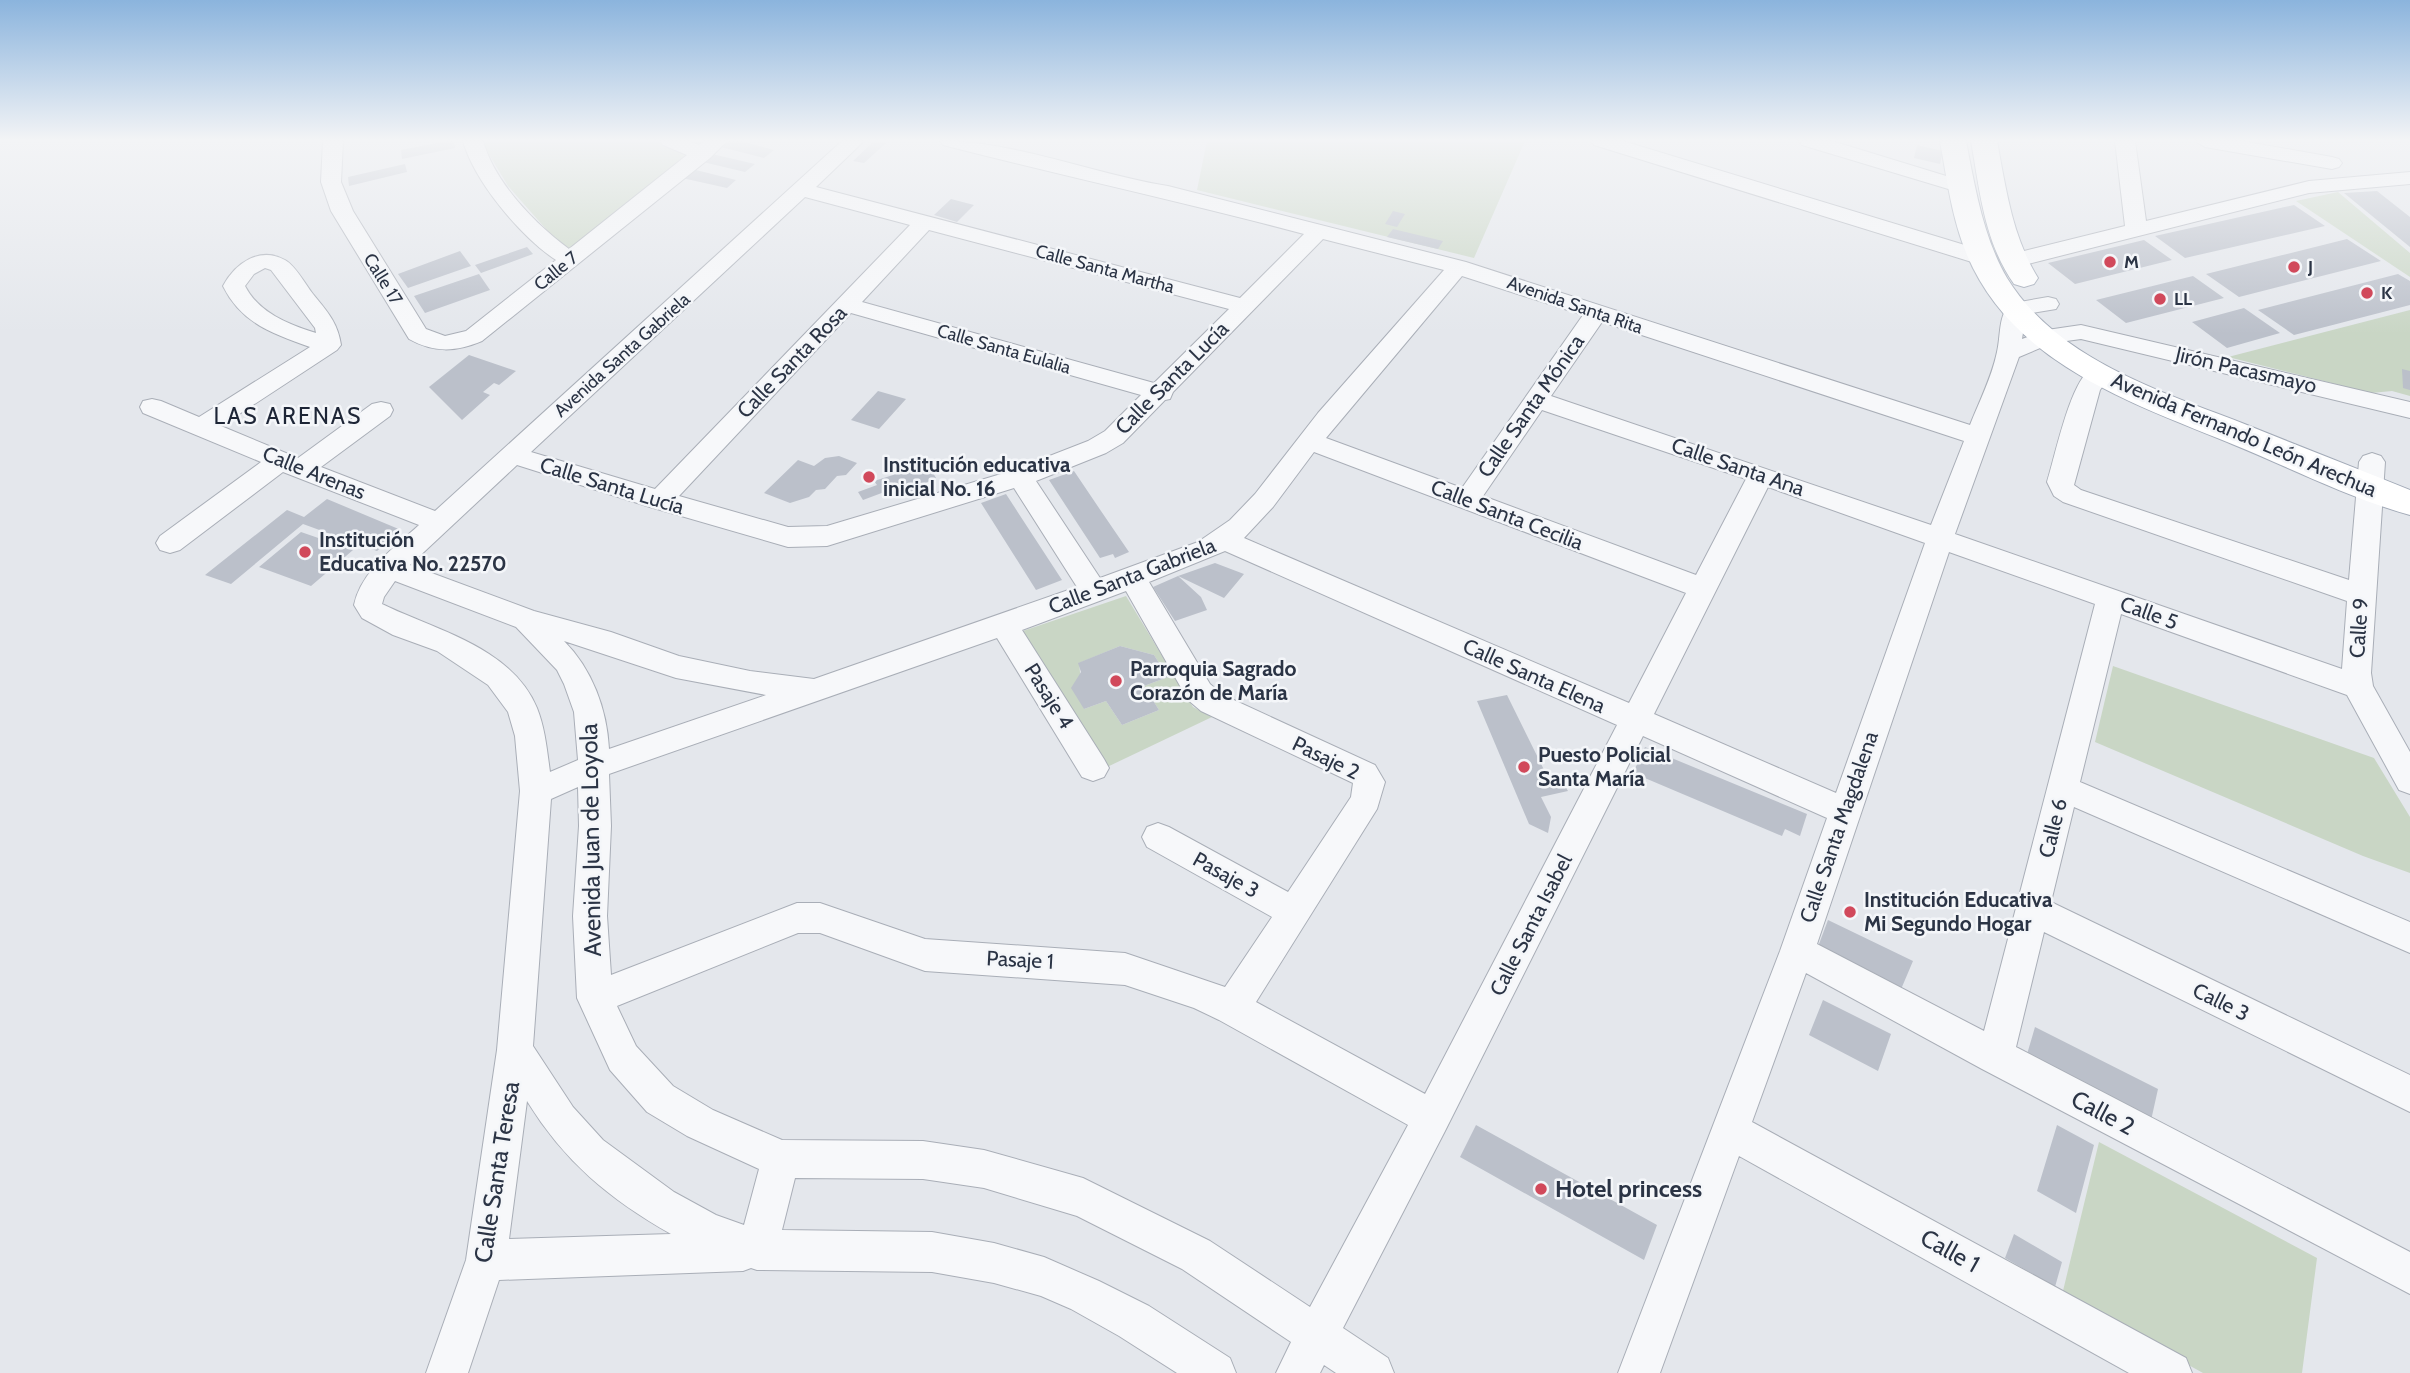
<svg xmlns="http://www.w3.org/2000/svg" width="2410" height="1373" font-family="Cabin,sans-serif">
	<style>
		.green { fill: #c9d6c5; fill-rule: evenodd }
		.building { fill: #bbc0ca }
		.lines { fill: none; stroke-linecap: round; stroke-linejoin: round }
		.minor-casing { stroke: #a9aeb7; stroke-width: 2 }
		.major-casing { stroke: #a3abb8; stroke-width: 2 }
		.minor { fill: #f7f8fa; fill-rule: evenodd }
		.major { fill: #fff; fill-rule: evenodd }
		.poi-dot { fill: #d1495b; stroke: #f4f6f9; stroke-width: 2.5 }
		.labels { text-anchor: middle; stroke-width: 5; stroke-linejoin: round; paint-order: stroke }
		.far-poi-label { font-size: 18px; font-weight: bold; fill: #2b3445; stroke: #f4f6f9; text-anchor: start }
		.far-street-label { font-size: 18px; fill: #2b3445; stroke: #f4f6f9 }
		.street-label { font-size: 21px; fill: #2b3445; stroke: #f4f6f9 }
		.poi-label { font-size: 21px; font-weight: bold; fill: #2b3445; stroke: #f4f6f9; text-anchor: start }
		.neighbourhood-label { font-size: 23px; letter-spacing: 2px; fill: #1d2536; stroke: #f4f6f9 }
		.near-street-label { font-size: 24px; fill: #2b3445; stroke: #f4f6f9 }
		.near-poi-label { font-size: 24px; font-weight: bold; fill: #2b3445; stroke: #f4f6f9; text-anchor: start }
	</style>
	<rect width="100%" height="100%" fill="#e4e7ec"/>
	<path class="green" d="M481 141H655L687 154 689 160 569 249 560 245 508 186Z
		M1207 141H1525L1474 258 1197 190Z
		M2338 192 2410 253V277L2296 201Z
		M2410 310V396L2392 391 2371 393 2228 357Z
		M1126 596 1193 707 1212 717 1105 768 1020 632ZM1120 646 1154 655 1168 677 1144 686 1159 710 1122 725 1106 701 1084 709 1079 663Z
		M2113 666 2374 758 2410 817V873L2363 856 2095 742Z
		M2099 1142 2317 1258 2302 1373H2203L2062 1295Z"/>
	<path class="building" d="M447 141H454L455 148 402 159 401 150Z
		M727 141H741L774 150 764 158 721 147Z
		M874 141 886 143 864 163 853 161Z
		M1917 145 1943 151 1940 164 1914 158Z
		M712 154 755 164 745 172 703 162Z
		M405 164 407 172 349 186 348 177Z
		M692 169 736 180 727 188 682 178Z
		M2377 191 2410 217V247L2344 193Z
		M951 199 974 205 957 222 934 215Z
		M2294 205 2325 226 2185 258 2155 236Z
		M1393 211 1405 214 1397 227 1385 224Z
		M1393 229 1443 241 1438 249 1387 237Z
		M2347 239 2381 261 2239 297 2206 274Z
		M2144 240 2172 260 2075 284 2048 263Z
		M527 247 533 254 481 273 475 265Z
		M460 251 471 266 408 288 398 274Z
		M479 274 490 290 425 313 414 296Z
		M2398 274 2410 281V305L2294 335 2258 310Z
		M2193 276 2224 298 2126 323 2096 300Z
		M2244 308 2280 333 2227 348 2192 322Z
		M469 355 516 371 499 385 494 383 483 392 490 395 462 420 429 387Z
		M2402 369 2410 371V390L2403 388Z
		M878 391 906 399 879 429 851 420Z
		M839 456 857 463 846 475 837 476 825 489 816 490 809 497 790 503 764 493 798 460 814 466 825 458Z
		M928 464 936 478 913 489 914 491 899 497 896 493 890 495 887 491 863 500 858 492 877 485 874 481Z
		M1074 471 1101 511 1129 552 1115 558 1113 554 1100 558 1049 480Z
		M1006 494 1032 534 1062 580 1036 590 981 503Z
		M327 499 401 530 377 551 303 524 231 584 205 575 287 510 304 517Z
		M301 532 353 550 311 586 259 567Z
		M1215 563 1244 574 1224 598 1178 576 1201 597 1207 610 1175 621 1153 587 1178 576Z
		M1120 646 1154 655 1168 677 1144 686 1159 710 1122 725 1106 701 1084 709 1071 688 1081 672 1078 663Z
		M1507 695 1548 778 1559 776 1568 791 1541 797 1551 817 1548 833 1529 824 1477 701Z
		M1645 747 1807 814 1800 836 1785 829 1782 836 1633 773Z
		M1828 920 1913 961 1899 994 1826 956 1819 944Z
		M1823 1000 1891 1034 1878 1071 1809 1035Z
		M2035 1027 2158 1089 2150 1125 2025 1061Z
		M1476 1125 1657 1225 1644 1260 1460 1157Z
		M2057 1125 2094 1145 2076 1213 2037 1191Z
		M2014 1234 2062 1262 2055 1287 2005 1258Z"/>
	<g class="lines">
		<g class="minor-casing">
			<path id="minor" d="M323 141H343L341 182 353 211 426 329 445 336 466 331 556 260C521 237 474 181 463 141H483C495 183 535 224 569 249L687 155 663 145 660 141H689L699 145 704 141H727L710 158 482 341C456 352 434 353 409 339L331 211 321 182Z
				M842 141H864L816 187 1240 298 1304 234C1184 202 1063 176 943 145L940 141C1016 141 1093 174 1168 186L1466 262 1970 425C1979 402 1992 377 1997 352 2001 335 1998 319 2009 304L2048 297 2056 299 2059 304 2056 309 2026 314 2022 339 2047 330 2081 325 2410 402V418L2081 339 2052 343 2019 357 1955 534 2342 669 2347 601 2063 502 2054 496 2047 482C2055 457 2070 382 2091 369 2096 366 2102 368 2108 370L2111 375 2100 390 2074 485 2081 490 2349 580 2359 462 2363 456 2372 453 2381 456 2385 462 2371 673 2373 686 2410 752V794L2399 790 2347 695 2121 614 2080 782 2410 922V953L2074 807 2051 902 2410 1075V1112L2044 932 2016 1047 2410 1252V1294L1982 1069 1806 973 1752 1122 2186 1358 2192 1373H2129L1739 1156 1660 1373H1618L1780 951 1827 818 1643 736 1445 1131 1343 1328 1388 1358 1394 1373H1336L1324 1365 1320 1373H1276L1291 1342 1182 1269 1077 1216 984 1188 923 1179 795 1178 782 1230 932 1232 994 1243 1044 1257 1099 1281 1149 1306 1230 1358 1236 1373H1177L1119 1336 1071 1309 1041 1296 994 1283 932 1272 757 1270 751 1268 743 1271 499 1280 468 1373H426L466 1260 497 1050 520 791 515 736 508 712 488 685 437 651 393 635 362 618 354 605C361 571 395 547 419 525L283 472 180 550 170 553 160 550 156 543 160 536 261 462 143 413 140 407 143 401 152 399 161 401 199 417 310 347C273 334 241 323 223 286 235 263 260 246 285 260 296 266 305 284 313 294 327 311 338 323 341 345L337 350 221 426 298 458 372 404 381 402 390 404 393 410 390 416 321 467 435 511ZM805 197 910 225 655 489 531 452ZM929 230 1229 309 1154 383 862 302ZM1323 239 1444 270 1318 413 1255 494 1230 520 1198 542 1100 578 1036 481 1106 453 1123 443 1165 400 1170 399 1173 392ZM265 268 271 270 315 328 316 333C288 324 259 313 245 286L254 274ZM1462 276 1583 315 1462 488 1326 438ZM851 313 1141 395 1105 431 1088 441 1011 471 827 526 788 527 679 496ZM1602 322 1964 441 1931 525 1551 396ZM1542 410 1746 479 1696 575 1483 496ZM1314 452 1686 593 1629 703 1244 538 1273 507ZM517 465 650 507 788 547 827 546 1014 488 1077 587 814 679 750 671 679 656 611 632 534 611 410 565ZM1768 487 1925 543 1836 793 1654 714ZM1225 551 1617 725 1425 1094 1256 1002 1377 809 1385 782 1375 765 1223 695 1210 684 1149 582ZM1949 552 2095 604 1984 1031 1817 944ZM395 581 516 627 557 670 564 684 574 712 578 760 550 772C547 750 545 728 537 708 512 647 435 630 382 604L384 597ZM1126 591 1188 700 1201 711 1353 783 1351 797 1288 892 1169 827 1158 823 1147 827 1142 837 1147 847 1272 917 1225 987 1125 953 925 939 820 903H797L611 975 607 916 611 826 609 774 997 638 1082 777 1093 781 1104 777 1109 768 1104 759 1022 630ZM564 641 676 678 766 695 609 749C607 709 592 669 564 641ZM578 787 579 826 573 916 577 998 610 1070 647 1112 687 1136 759 1169 744 1225 716 1215 674 1192 603 1140 573 1107 533 1046 551 799ZM798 933H820L925 971 1125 985 1194 1008 1219 1020 1408 1125 1310 1307 1210 1241 1083 1178 984 1150 923 1141 782 1140 713 1110 673 1086 636 1046 617 1006ZM527 1101C564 1161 609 1199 671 1234L509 1239Z
				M1591 141H1623L1991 253 1994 258 1991 263H1975L1594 145Z
				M1799 141H1832L1969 183 1972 187 1969 191H1955L1802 145Z
				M2115 141H2135L2146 221 2309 181 2410 172V184L2309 193 2012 268 2004 266 2001 261 2004 256 2125 226Z
				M2195 141H2242L2332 157 2339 159 2342 163 2339 167 2332 169 2205 147Z"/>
		</g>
		<g class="major-casing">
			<path id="major" d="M1940 141H1966C1975 187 1983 237 2007 278 2058 361 2163 392 2247 425 2301 447 2356 468 2410 490V515C2349 498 2291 468 2232 444 2132 403 2013 364 1967 255 1952 219 1947 180 1940 141Z
				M1971 141H1997C2006 189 2012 236 2038 278L2034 284 2024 287 2014 284C1984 241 1980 192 1971 141Z"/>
		</g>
		<use href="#minor" class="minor"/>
		<use href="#major" class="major"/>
	</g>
	<linearGradient id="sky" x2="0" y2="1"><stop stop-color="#8bb4dd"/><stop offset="0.42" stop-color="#f3f4f6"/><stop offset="1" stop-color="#f3f4f6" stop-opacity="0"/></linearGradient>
	<rect width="2410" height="334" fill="url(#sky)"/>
	<g class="poi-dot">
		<circle cx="2110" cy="262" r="7"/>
		<circle cx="2294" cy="267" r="7"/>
		<circle cx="2367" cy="293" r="7"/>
		<circle cx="2160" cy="299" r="7"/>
		<circle cx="869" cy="477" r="7"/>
		<circle cx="305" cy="552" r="7"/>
		<circle cx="1116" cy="681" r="7"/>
		<circle cx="1524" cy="767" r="7"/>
		<circle cx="1850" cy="912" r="7"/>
		<circle cx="1541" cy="1189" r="7"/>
	</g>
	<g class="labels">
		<g class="far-poi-label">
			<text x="2124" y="268">M</text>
			<text x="2308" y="273">J</text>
			<text x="2381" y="299">K</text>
			<text x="2174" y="305">LL</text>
		</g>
		<g class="far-street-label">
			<text transform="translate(1105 269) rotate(15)" y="6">Calle Santa Martha</text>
			<text transform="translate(556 271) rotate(-39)" y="6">Calle 7</text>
			<text transform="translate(383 279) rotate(58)" y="6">Calle 17</text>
			<text transform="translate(1575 305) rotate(19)" y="6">Avenida Santa Rita</text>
			<text transform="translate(1004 349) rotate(16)" y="6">Calle Santa Eulalia</text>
			<text transform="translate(622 355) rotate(-42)" y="6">Avenida Santa Gabriela</text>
		</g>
		<g class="street-label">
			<text transform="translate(792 362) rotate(-46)" y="7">Calle Santa Rosa</text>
			<text transform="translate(2246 370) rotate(13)" y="7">Jirón Pacasmayo</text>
			<text transform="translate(1172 378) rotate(-45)" y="7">Calle Santa Lucía</text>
			<text transform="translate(1531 406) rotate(-55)" y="7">Calle Santa Mónica</text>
			<text transform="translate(2244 435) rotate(23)" y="7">Avenida Fernando León Arechua</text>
			<text transform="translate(1738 467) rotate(19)" y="7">Calle Santa Ana</text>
			<text transform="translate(314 473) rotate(22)" y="7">Calle Arenas</text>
			<text transform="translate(612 486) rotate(17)" y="7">Calle Santa Lucía</text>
			<text transform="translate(1507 515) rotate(21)" y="7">Calle Santa Cecilia</text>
			<text transform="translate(1132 576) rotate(-21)" y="7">Calle Santa Gabriela</text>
			<text transform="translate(2149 613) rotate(20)" y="7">Calle 5</text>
			<text transform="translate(2359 628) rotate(-86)" y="7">Calle 9</text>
			<text transform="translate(1534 676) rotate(24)" y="7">Calle Santa Elena</text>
			<text transform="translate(1049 696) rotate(58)" y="7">Pasaje 4</text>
			<text transform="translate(1326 758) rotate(26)" y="7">Pasaje 2</text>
			<text transform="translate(1839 827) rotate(-71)" y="7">Calle Santa Magdalena</text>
			<text transform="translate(2053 828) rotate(-76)" y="7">Calle 6</text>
			<text transform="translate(1226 875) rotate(29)" y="7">Pasaje 3</text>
			<text transform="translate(1531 925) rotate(-63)" y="7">Calle Santa Isabel</text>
			<text transform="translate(1020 960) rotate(3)" y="7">Pasaje 1</text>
			<text transform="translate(2221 1002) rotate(26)" y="7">Calle 3</text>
		</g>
		<g class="poi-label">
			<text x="883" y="472">Institución educativa<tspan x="883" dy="24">inicial No. 16</tspan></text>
			<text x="319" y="547">Institución<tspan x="319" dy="24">Educativa No. 22570</tspan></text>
			<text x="1130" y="676">Parroquia Sagrado<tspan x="1130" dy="24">Corazón de María</tspan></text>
			<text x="1538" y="762">Puesto Policial<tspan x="1538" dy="24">Santa María</tspan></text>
			<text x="1864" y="907">Institución Educativa<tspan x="1864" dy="24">Mi Segundo Hogar</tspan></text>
		</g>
		<g class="neighbourhood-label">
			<text x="288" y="424">LAS ARENAS</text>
		</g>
		<g class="near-street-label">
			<text transform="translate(591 840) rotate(-91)" y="8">Avenida Juan de Loyola</text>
			<text transform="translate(2103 1113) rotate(28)" y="8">Calle 2</text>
			<text transform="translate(497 1172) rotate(-81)" y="8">Calle Santa Teresa</text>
			<text transform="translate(1950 1251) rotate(29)" y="8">Calle 1</text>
		</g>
		<g class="near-poi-label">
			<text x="1555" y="1197">Hotel princess</text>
		</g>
	</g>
</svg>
